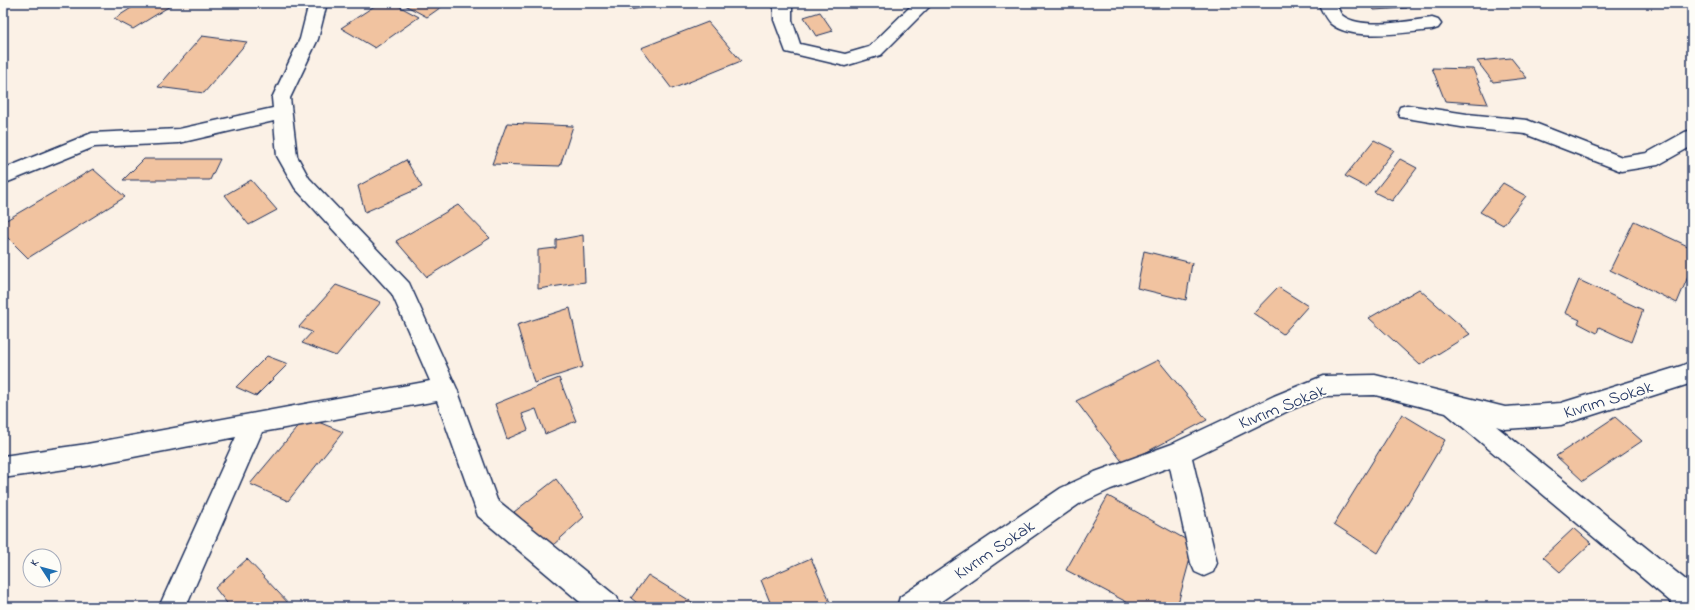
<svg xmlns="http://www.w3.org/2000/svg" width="1695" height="610" font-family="'Indie Flower',sans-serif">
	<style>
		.building { fill: #f1c3a0; stroke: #1b2f5e }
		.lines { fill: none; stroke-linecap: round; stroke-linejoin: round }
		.minor-casing { stroke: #1b2f5e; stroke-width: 3 }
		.minor { fill: #fdfcf7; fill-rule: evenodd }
		.labels { text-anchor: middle; stroke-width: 4; stroke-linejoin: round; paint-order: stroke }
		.street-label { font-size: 18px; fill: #1b2f5e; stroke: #fdfcf7 }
	</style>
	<rect width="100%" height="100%" fill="#fbf1e6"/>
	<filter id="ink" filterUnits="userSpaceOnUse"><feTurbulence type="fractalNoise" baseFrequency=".025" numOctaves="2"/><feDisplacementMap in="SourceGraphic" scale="8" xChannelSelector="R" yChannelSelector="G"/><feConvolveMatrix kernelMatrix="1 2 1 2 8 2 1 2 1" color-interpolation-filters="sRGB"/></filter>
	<g filter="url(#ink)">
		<path class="building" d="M139 3H164L170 6 133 29 114 19Z
			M379 3H393L419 17 375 48 341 28Z
			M401 3H447L427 17Z
			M628 3H671L629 10Z
			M1370 3H1417L1404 4 1407 8 1374 10Z
			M820 12 833 31 816 36 804 17Z
			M708 22 741 61 672 89 641 48Z
			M202 36 247 42 204 93 158 87Z
			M1511 58 1527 78 1493 82 1477 61Z
			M1432 68 1473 69 1488 104 1445 101Z
			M507 123 573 126 560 166 492 164Z
			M1374 140 1394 150 1366 187 1345 176Z
			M144 159H220L210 180H123Z
			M1400 159 1417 168 1392 201 1374 192Z
			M406 160 422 187 365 212 358 186Z
			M93 169 125 197 28 258 3 233V222Z
			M251 180 277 210 249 225 225 195Z
			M1503 183 1526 196 1503 225 1480 212Z
			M458 205 490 238 427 277 396 241Z
			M1634 221 1692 248V267L1677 303 1610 270Z
			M583 235 585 282 538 289V250L556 248V240Z
			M1144 251 1192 263 1186 300 1137 288Z
			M1579 280 1643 310 1631 342 1599 327 1597 333 1578 323 1580 320 1565 313Z
			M336 285 381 302 336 356 302 343 312 332 299 327Z
			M1278 287 1308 306 1283 334 1253 313Z
			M1419 289 1470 334 1420 365 1369 318Z
			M570 308 583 367 534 383 517 325Z
			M267 356 288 364 256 396 236 387Z
			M1158 360 1207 420 1124 464 1076 401Z
			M559 378 576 421 545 434 536 409 522 414 528 430 507 439 495 404Z
			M1402 414 1445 440 1378 553 1334 524Z
			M306 417 343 432 288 501 250 484Z
			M1615 417 1642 441 1583 481 1556 456Z
			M556 479 584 517 552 546 514 512Z
			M1108 496 1194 544 1177 607H1136L1066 570Z
			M1574 528 1591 543 1560 572 1543 557Z
			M811 558 832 607H772L761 580Z
			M247 559 292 607H230L215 588Z
			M648 575 692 602 687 607H642L631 598Z"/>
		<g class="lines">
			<g class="minor-casing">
				<path id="minor" d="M309 3H327L318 39 290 98 297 156 309 178 409 283 457 389 497 500 617 597 620 607H586L478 516 437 401 262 432 186 607H159L236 437 87 466 3 478V456L87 444 430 381 392 294 295 188 277 156 274 121 179 143 94 147 3 184V169L92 133 179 129 273 108 272 98 300 39Z
					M774 3H792V20L800 44 845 54 869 47 914 3H933L881 55 845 66 786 52 774 20Z
					M1318 3H1336C1338 7 1339 13 1343 16 1362 30 1410 21 1432 18L1438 20 1441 24 1438 28 1432 30C1406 32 1353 42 1331 24 1325 19 1322 10 1318 3Z
					M1407 105 1467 114 1527 120 1622 157 1647 153 1685 132 1692 130V146L1658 165 1621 171 1525 134 1467 128 1400 117 1398 112 1400 107Z
					M1692 361V383L1689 384 1561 425 1505 429 1496 426 1692 585V607H1677L1446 413 1375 395 1324 396 1290 410 1192 458 1217 563 1213 572 1204 576 1195 572 1191 563 1170 467 1111 489 1079 504 933 607H897L900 597 1061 488 1095 472 1172 444 1274 396 1323 376 1375 375 1505 407 1561 403 1681 366Z"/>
			</g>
			<use href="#minor" class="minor"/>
		</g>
	</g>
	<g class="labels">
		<g class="street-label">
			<text transform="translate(1608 399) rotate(-17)" y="6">Kıvrım Sokak</text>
			<text transform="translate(1282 406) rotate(-22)" y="6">Kıvrım Sokak</text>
			<text transform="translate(994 549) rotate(-34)" y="6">Kıvrım Sokak</text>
		</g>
	</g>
	<rect width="1695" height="610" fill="none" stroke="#fdfcf7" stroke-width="16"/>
	<rect x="8" y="8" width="1679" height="594" fill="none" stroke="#1b2f5e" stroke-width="1.5" filter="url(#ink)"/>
	<g transform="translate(42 568) rotate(306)"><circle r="19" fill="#fdfcf7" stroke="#a3aaba"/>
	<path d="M0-3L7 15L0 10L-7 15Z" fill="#1f6fb2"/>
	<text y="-6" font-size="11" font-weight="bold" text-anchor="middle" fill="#1b2f5e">K</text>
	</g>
</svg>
